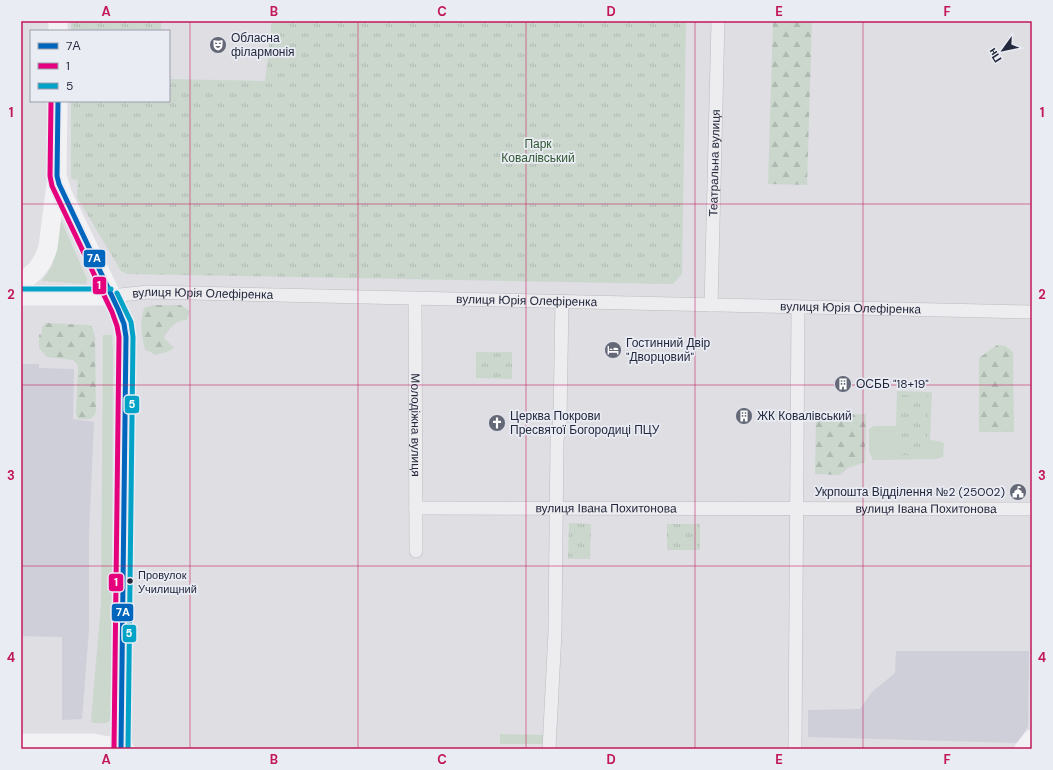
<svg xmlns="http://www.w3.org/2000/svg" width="1053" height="770" font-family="'DM Sans',sans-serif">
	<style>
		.built { fill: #cecfd9 }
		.green { fill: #cbd7cd }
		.forest { fill: url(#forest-firs) }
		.park { fill: url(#park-tufts) }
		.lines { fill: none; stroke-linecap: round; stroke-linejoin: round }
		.street-casing { stroke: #bbbbc1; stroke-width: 14 }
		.street { stroke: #ededf0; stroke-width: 13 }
		.secondary { stroke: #f2f2f4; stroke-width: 19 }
		.bus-1-casing { stroke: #eaecf4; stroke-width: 8 }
		.bus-2-casing { stroke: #eaecf4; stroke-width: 8 }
		.bus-3-casing { stroke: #eaecf4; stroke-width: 8 }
		.bus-1 { stroke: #0065bd; stroke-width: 5 }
		.bus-2 { stroke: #e5007d; stroke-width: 5 }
		.bus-3 { stroke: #02a3c7; stroke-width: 5 }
		.grid { fill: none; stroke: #c2185b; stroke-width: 1; stroke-opacity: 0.55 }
		.bus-dot { fill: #24283d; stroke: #eaecf4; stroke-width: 1.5 }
		.labels { text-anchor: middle; stroke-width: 3.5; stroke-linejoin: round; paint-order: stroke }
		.bus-label { font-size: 11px; fill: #24283d; stroke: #eaecf4; text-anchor: start }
		.poi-label { font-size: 12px; fill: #24283d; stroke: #eaecf4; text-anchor: start }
		.park-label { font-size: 12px; fill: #315931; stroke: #eaecf4 }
		.street-label { font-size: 12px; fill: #24283d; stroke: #eaecf4 }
		.line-badge { stroke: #eaecf4; stroke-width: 1.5 }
		.badge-label { font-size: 11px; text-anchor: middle; font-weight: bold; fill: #fff }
		.neatline { fill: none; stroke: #c2185b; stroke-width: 1.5 }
		.grid-label { font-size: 13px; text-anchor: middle; font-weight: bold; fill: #c2185b }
	</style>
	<defs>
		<pattern id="forest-firs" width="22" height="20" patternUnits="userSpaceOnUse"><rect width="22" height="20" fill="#cbd7cd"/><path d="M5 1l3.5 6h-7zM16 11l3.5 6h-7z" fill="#aeb9b1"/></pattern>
		<pattern id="park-tufts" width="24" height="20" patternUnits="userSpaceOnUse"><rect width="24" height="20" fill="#cbd7cd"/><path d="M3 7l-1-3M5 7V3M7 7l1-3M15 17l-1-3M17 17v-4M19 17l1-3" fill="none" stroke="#aeb9b1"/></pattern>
	</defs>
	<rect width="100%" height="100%" fill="#dedee3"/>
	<path class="built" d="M21 364H39V368L74 369 73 419 94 422 89 535V630L82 719 62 720V637L21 636Z
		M896 651H1029L1028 726 1019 743 808 737V710L860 709 872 692 895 673Z"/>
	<path class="green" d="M61 220 87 279 86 284 42 281 52 266Z
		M103 335H112L113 351 111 716 110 721 106 723H93L91 721 101 604Z
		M897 391 932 392 930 440 938 441 944 443 943 457 936 459 873 460 869 451V429L874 426H896Z
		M500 734 545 735 543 744H500Z"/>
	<path class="forest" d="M773 21H812L807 185 768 184Z
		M154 305H180L190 311 187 320C174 321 170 327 164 338L174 348 167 352 155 355 151 352 145 350C141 335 140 323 144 308Z
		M46 323 88 325 92 327 95 336 96 411C93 421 88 419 78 419L76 414 78 365 73 360 47 357 39 348V335L42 333V327Z
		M997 345 1005 346 1013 352 1014 432H979V358Z
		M866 414 865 462 848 468 840 475 815 474 816 415Z"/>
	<path class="park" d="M71 21H161V31H71Z
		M272 21H686L682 274 673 284 127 274 121 271 77 197 78 180 71 179V101H169V79L265 81Z
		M476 352H512V379L476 378Z
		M901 395 929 396 926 456 898 455Z
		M569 523 591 524 590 559H568Z
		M667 524H700V550H667Z"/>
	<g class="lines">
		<g class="street-casing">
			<g id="street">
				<path id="s1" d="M111 296 148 292 1032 312"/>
				<path id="s2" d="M415 298 416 551"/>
				<path id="s3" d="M711 305 718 21"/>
				<path id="s4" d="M416 508 1032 509"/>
				<path d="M549 749 555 632 557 440 560 419 562 301"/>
				<path d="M795 749 798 307"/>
			</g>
		</g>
		<use href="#street" class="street"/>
		<path class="secondary" d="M58 31V21
			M57 176 63 195 118 309 124 324 126 337 121 748
			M21 282C35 274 44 262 48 247L57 176 58 101
			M21 296H111
			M21 743H93L125 749
			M1024 749 1032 739"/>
		<g class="bus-1-casing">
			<path id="bus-1" d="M58 101 57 176 59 184 118 309 124 324 126 337 121 748"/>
		</g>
		<g class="bus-2-casing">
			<path id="bus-2" d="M51 101 50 176 52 186 112 312 117 326 119 337 114 748"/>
		</g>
		<g class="bus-3-casing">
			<path id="bus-3" d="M21 289H111
				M117 293 131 322 133 337 128 748"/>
		</g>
		<use href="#bus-1" class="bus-1"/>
		<use href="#bus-2" class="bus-2"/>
		<use href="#bus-3" class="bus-3"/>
	</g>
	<path class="grid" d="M190 21V749M358 21V749M526 21V749M695 21V749M863 21V749M21 204H1032M21 385H1032M21 566H1032"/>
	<defs>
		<g id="theatre-disc" transform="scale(0.9)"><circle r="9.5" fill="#656877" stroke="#eaecf4"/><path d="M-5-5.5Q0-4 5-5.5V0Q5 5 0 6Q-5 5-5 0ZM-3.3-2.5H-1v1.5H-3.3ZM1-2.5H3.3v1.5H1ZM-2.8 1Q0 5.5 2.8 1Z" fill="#fff"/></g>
		<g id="hotel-disc" transform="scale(0.9)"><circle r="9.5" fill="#656877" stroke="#eaecf4"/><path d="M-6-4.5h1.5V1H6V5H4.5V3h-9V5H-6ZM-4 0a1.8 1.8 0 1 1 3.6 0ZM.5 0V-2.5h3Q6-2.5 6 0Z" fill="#fff"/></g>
		<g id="building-disc" transform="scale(0.9)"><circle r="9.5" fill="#656877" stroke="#eaecf4"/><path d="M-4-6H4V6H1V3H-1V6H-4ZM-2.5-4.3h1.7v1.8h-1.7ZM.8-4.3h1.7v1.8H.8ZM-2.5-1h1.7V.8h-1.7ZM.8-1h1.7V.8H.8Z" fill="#fff"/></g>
		<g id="church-disc" transform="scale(0.9)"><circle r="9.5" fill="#656877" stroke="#eaecf4"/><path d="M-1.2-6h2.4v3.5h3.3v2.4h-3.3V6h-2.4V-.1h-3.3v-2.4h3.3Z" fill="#fff"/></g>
		<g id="civic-disc" transform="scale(0.9)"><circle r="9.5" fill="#656877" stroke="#eaecf4"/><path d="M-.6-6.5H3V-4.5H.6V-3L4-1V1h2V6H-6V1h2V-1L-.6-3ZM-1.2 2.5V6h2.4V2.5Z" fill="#fff"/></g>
	</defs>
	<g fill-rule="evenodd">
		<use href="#theatre-disc" x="218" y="45"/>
		<use href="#hotel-disc" x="613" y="350"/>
		<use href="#building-disc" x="843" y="384"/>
		<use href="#building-disc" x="744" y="416"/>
		<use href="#church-disc" x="497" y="423"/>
		<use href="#civic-disc" x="1018" y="492"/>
	</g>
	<circle class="bus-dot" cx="130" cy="581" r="3.5"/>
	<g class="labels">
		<g class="bus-label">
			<text x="138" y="579">Провулок<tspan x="138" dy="14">Училищний</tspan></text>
		</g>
		<g class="poi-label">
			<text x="231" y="42">Обласна<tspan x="231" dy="14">філармонія</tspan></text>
			<text x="626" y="347">Гостинний Двір<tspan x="626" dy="14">"Дворцовий"</tspan></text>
			<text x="856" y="388">ОСББ "18+19"</text>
			<text x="510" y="420">Церква Покрови<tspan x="510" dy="14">Пресвятої Богородиці ПЦУ</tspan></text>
			<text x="757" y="420">ЖК Ковалівський</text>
			<text x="1005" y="496" text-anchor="end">Укрпошта Відділення №2 (25002)</text>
		</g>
		<g class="park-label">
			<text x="538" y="148">Парк<tspan x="538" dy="14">Ковалівський</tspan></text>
		</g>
		<g class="street-label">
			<text dy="4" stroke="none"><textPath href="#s3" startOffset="142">Театральна вулиця</textPath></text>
			<text dy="4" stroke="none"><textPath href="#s1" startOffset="92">вулиця Юрія Олефіренка</textPath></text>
			<text dy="4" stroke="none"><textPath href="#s1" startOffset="416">вулиця Юрія Олефіренка</textPath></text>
			<text dy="4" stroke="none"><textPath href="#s1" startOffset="740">вулиця Юрія Олефіренка</textPath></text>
			<text dy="4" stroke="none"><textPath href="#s2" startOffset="127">Молодіжна вулиця</textPath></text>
			<text dy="4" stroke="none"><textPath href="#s4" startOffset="190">вулиця Івана Похитонова</textPath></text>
			<text dy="4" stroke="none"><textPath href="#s4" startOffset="510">вулиця Івана Похитонова</textPath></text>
		</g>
	</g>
	<g class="line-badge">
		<rect x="83" y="249" width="23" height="19" rx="4" fill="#0065bd"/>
		<rect x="92" y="276" width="15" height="19" rx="4" fill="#e5007d"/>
		<rect x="124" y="395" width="16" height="19" rx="4" fill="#02a3c7"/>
		<rect x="108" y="573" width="16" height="19" rx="4" fill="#e5007d"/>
		<rect x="111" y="603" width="23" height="19" rx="4" fill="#0065bd"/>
		<rect x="122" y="624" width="15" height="19" rx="4" fill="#02a3c7"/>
	</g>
	<g class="badge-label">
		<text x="94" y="262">7А</text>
		<text x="99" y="289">1</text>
		<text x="132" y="408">5</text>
		<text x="116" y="586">1</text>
		<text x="123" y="616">7А</text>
		<text x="129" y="637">5</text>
	</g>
	<rect width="1053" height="770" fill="none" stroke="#eaecf4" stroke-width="44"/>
	<rect x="30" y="30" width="140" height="72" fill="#eaecf4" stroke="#9b9eab"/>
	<rect x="38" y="43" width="20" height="6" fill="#0065bd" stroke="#9b9eab"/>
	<text x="66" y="50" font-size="12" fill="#24283d">7А</text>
	<rect x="38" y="63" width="20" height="6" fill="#e5007d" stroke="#9b9eab"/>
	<text x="66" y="70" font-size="12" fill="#24283d">1</text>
	<rect x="38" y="83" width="20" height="6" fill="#02a3c7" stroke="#9b9eab"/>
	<text x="66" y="90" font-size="12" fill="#24283d">5</text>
	<g transform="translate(1003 50) rotate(237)" stroke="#eaecf4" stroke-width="3" paint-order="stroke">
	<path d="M0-3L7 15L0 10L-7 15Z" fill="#24283d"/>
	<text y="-6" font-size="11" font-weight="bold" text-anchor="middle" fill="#24283d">Пн</text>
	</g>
	<rect x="22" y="22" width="1009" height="726" class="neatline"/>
	<g class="grid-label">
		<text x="106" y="16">A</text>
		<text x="274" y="16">B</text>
		<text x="442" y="16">C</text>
		<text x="611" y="16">D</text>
		<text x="779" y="16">E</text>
		<text x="947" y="16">F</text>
		<text x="11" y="117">1</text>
		<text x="1042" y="117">1</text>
		<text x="11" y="299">2</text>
		<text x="1042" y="299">2</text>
		<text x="11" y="480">3</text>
		<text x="1042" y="480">3</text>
		<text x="11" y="662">4</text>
		<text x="1042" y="662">4</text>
		<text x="106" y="764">A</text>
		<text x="274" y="764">B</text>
		<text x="442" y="764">C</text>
		<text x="611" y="764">D</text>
		<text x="779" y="764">E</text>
		<text x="947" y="764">F</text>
	</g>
</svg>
